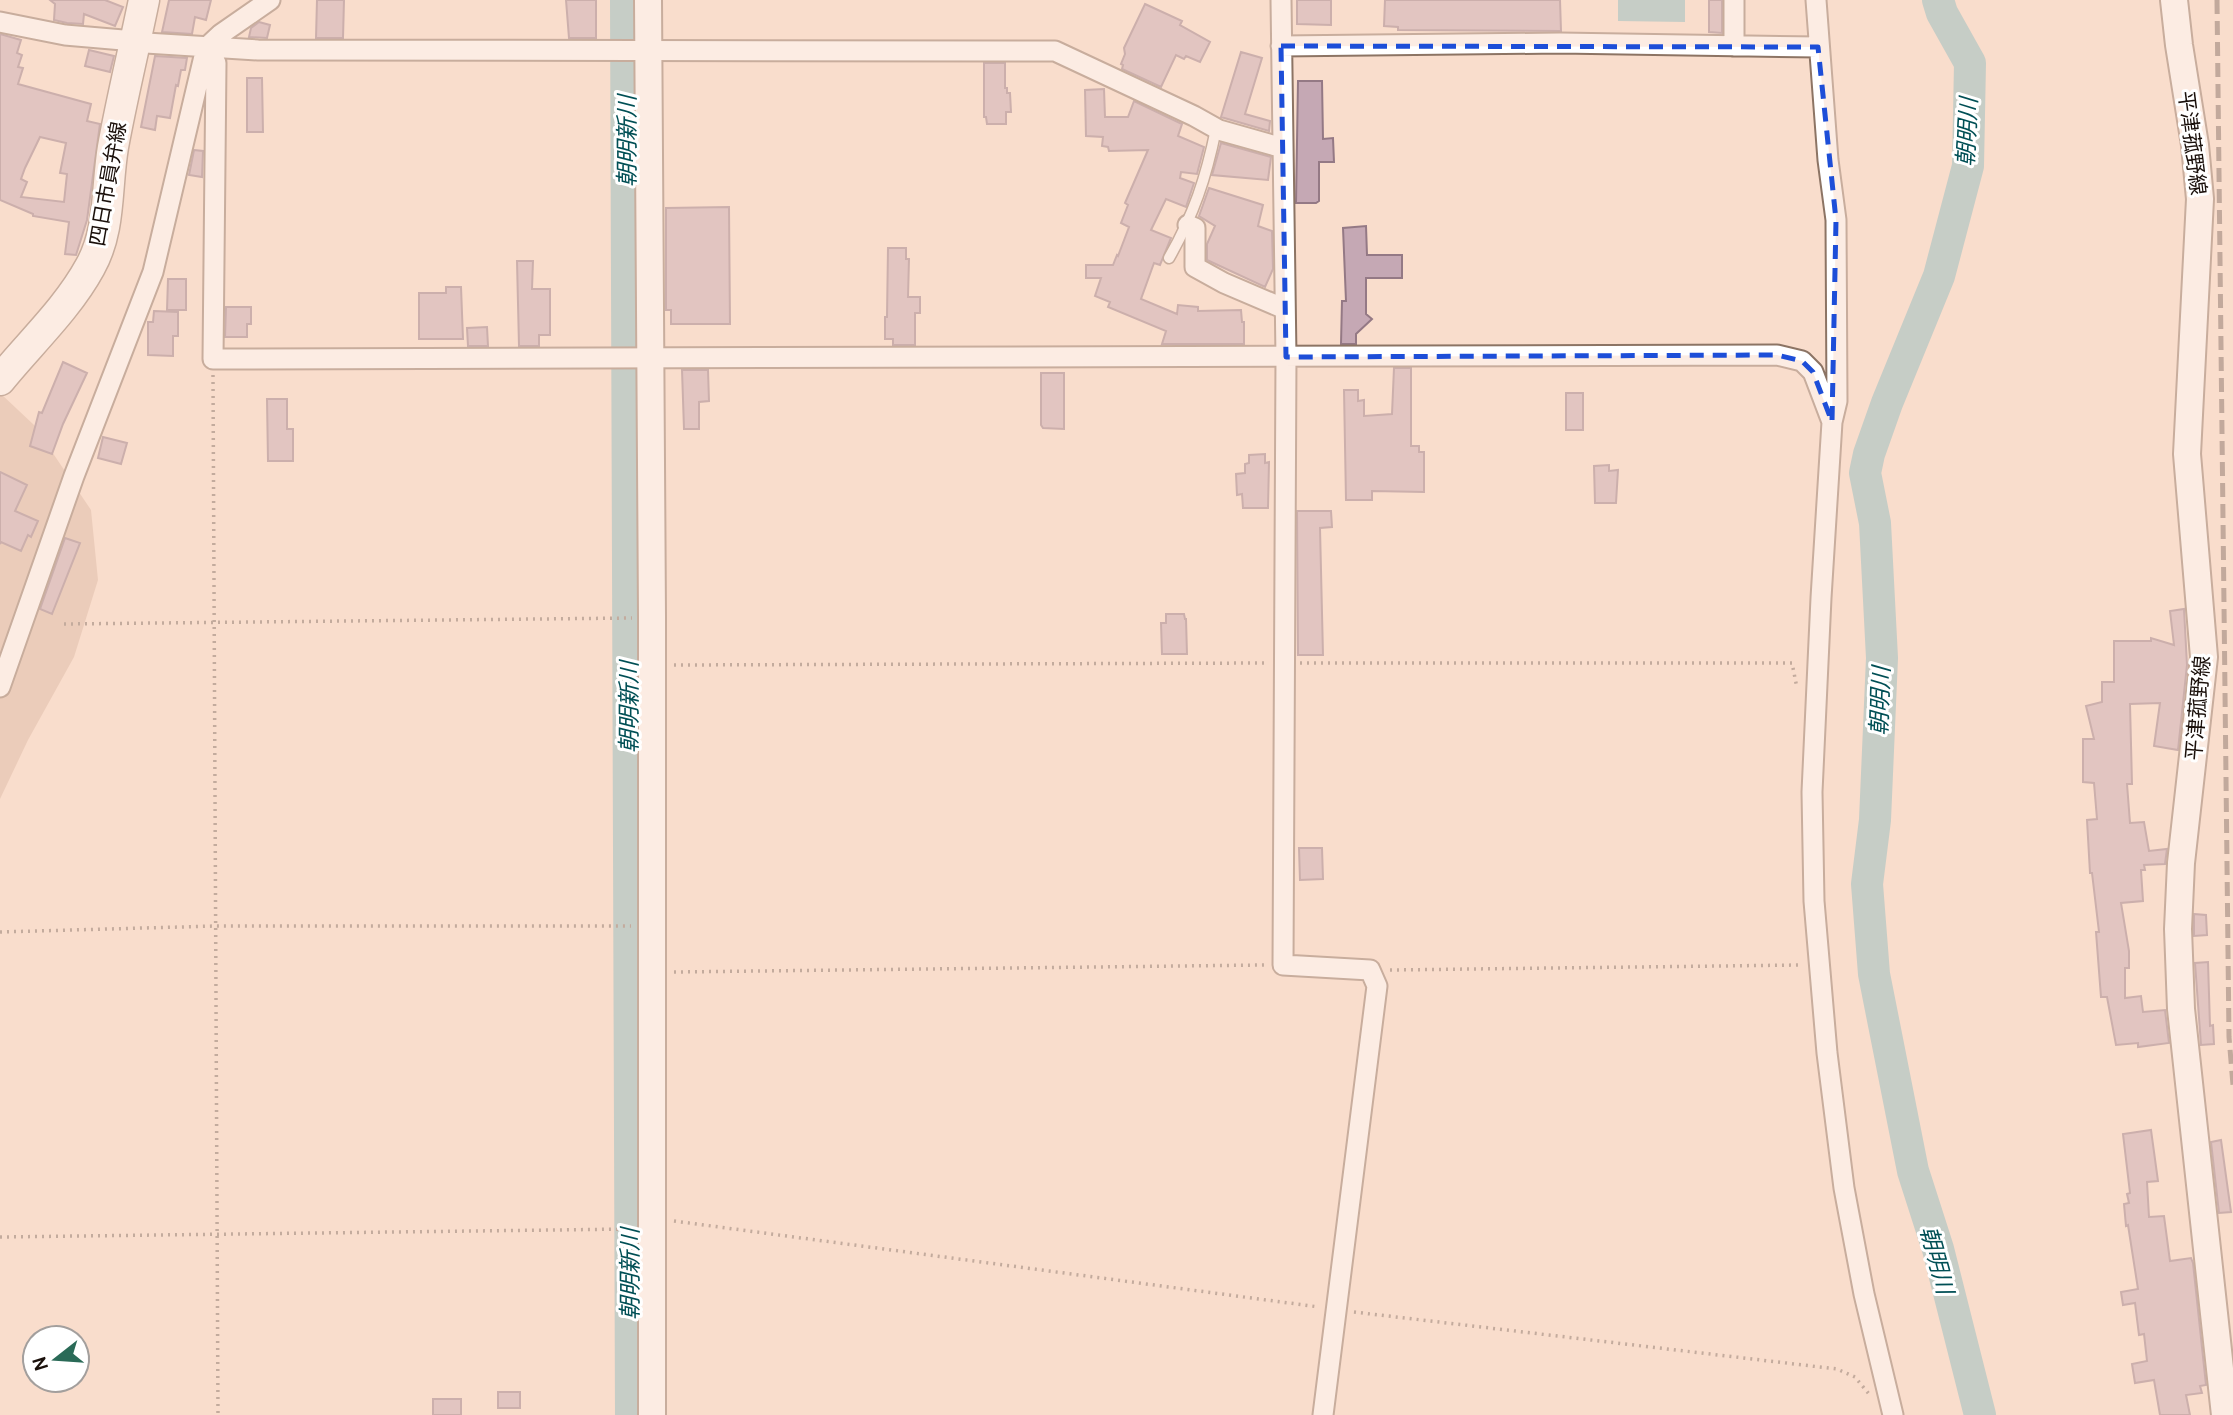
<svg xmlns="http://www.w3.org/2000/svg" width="2233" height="1415" font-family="Cabin,'Noto Sans JP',sans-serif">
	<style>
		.green { fill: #dab9a4 }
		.water { fill: #88babe }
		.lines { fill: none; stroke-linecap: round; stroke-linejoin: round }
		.river { stroke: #88babe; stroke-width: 32 }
		.building { fill: #c5a8b4; stroke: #947985; stroke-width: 2; fill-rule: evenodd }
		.lane-casing { stroke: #8c7464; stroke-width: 13 }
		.street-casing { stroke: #8c7464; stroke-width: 23 }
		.secondary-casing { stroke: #8c7464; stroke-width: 30 }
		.primary-casing { stroke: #8c7464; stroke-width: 33 }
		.path { stroke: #816f64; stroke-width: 3.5; stroke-dasharray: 2 5; stroke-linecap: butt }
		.lane { stroke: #fff; stroke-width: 10 }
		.street { stroke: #fff; stroke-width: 19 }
		.secondary { stroke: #fff; stroke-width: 26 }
		.primary { stroke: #fff; stroke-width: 30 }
		.rail { stroke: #7f6c62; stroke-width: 5; stroke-dasharray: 14 7; stroke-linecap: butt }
		.marked { fill: none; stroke: #1d4ed8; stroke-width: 5; stroke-dasharray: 14 9; stroke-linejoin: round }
		.labels { text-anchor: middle; stroke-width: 6; stroke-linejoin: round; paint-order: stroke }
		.street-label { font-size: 21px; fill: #1a100b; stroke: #fff }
		.water-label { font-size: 23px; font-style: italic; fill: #004f55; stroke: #fff }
	</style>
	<rect width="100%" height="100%" fill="#f9ddcc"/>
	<path class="green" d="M0 393 34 425 91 510 98 580 74 657 28 740 0 799Z"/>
	<path class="water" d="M1618 0H1685V22L1618 21Z"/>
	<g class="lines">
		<path class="river" d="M626 0 631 1415
			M1938 0 1942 13 1970 63 1968 166 1939 276 1887 403 1869 454 1865 473 1875 523 1882 658 1875 820 1867 884 1874 974 1913 1171 1938 1249 1980 1415"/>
	</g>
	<path class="building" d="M50 0H105L123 7 115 26 84 14 83 24 67 23 54 20 55 4Z
		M169 0H211L206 20 195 17 192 34 162 32Z
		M317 0H344L343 38H316Z
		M566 0H596V38H569Z
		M1297 0H1331V25L1297 24Z
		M1385 0H1560L1561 31 1398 30V27L1384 26Z
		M1709 0H1722V33L1709 32Z
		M1145 4 1182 21 1180 25 1210 42 1200 62 1186 56 1184 59 1176 55 1161 87 1122 69 1123 65 1121 64 1125 54 1124 48Z
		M259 22 270 25 267 38 249 37 251 28Z
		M0 34 21 40 17 53 22 55 18 67 23 68 18 84 91 104 87 121 100 124 87 220 76 255 65 254 69 222 33 216V214L0 200ZM40 137 66 143 60 173 67 174 64 202 21 197 27 182 21 179 25 168Z
		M89 50 114 56 110 72 85 66Z
		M1241 52 1262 58 1245 114 1270 121 1269 131 1221 117Z
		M155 56 187 58 185 70H181L178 86 176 85 170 118 157 116 155 130 141 127Z
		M984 63H1005V88H1007V93H1010L1011 112H1006V124H987L986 117H984Z
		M247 78H262L263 132H247Z
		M1298 81H1322L1323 139 1333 138 1334 162H1319V201L1316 203H1296Z
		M1104 89 1105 117H1128L1134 101 1182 124 1178 136 1204 147 1197 174 1181 172 1180 178 1194 183 1186 207 1166 199 1151 230 1171 238 1160 265 1154 263 1141 299 1177 314 1178 305 1198 307V311L1241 310 1242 322H1244V344H1162L1166 331 1108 307 1110 302 1095 296 1101 278H1086V265H1113L1117 255 1118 256 1129 227 1121 223 1128 205 1125 203 1148 150 1109 151 1108 147 1102 146 1103 137 1086 136 1085 90Z
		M1221 143 1271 157 1268 180 1212 175Z
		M194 150 203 151 202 177 189 175Z
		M1209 188 1263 205 1258 226 1272 231 1273 269 1265 287 1207 260V244L1215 226 1199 216Z
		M729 207 730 324H671V310H666V208Z
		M1366 226 1367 255H1402V278H1366V314L1372 319 1356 334V344H1341L1342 301H1346L1343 228Z
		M888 248H906V259H909L908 297H920V313H915V345H893V339H885V317H887Z
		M517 261H533L532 289H550V335H539V346H519Z
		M168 279H186V310H167Z
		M446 287H461L463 339H419V293H446Z
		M226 307H251V324H247V337H225Z
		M154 311 178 312V336H173V356L148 355V322H153Z
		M487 327 488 346H468L467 328Z
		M63 362 87 373 63 424 52 454 30 446 39 412 42 413Z
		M1394 368H1411V446H1419V452H1424V492L1372 491V500H1346L1344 390H1358V401L1364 400V416L1392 414Z
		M682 370H708L709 401 699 402V429H684Z
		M1041 373H1064V429L1043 428 1041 425Z
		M1566 393H1583V430H1566Z
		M267 399H287V429H293V461H268Z
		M103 437 127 443 121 464 98 458Z
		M1265 454V463L1269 462 1268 508H1243L1242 494 1237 495 1236 474 1245 473V464L1249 463V455Z
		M1609 465V471L1618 470 1616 503H1595L1594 466Z
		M0 472 27 485 15 511 38 521 31 537 28 535 21 551 1 542 0 544Z
		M1297 511H1331L1332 527 1320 528 1323 655H1298Z
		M65 538 80 543 52 614 40 609Z
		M2184 609 2187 665 2178 750 2154 746 2160 703 2130 704 2132 784H2127L2130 823 2144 822 2149 851 2167 849 2165 864 2144 865 2145 870H2141L2143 901 2121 903 2129 951V968H2125V998L2141 996 2143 1012 2165 1010 2169 1043 2138 1047V1043L2116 1045 2107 997H2101L2096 932H2099L2092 873H2090L2087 820 2097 819 2094 783 2083 782V739H2094L2086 706 2102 702V682H2114V641H2151V638L2174 645 2170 611Z
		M1166 614H1184L1185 619H1186L1187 654H1162L1161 623H1166Z
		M1299 848H1322L1323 879 1300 880Z
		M2194 914 2206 915 2207 935 2194 936Z
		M2208 962 2210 1026 2213 1025 2214 1044 2201 1045 2195 963Z
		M2151 1130 2158 1181 2147 1182 2149 1217 2164 1216 2170 1261 2191 1258 2193 1263 2206 1385 2200 1386 2202 1393 2186 1395 2190 1415H2160L2154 1380 2135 1383 2132 1364 2147 1361 2144 1334 2139 1335 2135 1303 2123 1305 2121 1292 2138 1289 2128 1225 2126 1226 2124 1204 2129 1203 2127 1194 2130 1193 2123 1134Z
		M2221 1140 2231 1212 2219 1213 2211 1142Z
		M498 1392H520V1408H498Z
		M433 1399H461V1415H433Z"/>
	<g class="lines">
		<g class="lane-casing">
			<path id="lane" d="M1169 258C1194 214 1206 178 1216 129"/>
		</g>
		<g class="street-casing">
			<path id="street" d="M1281 0 1286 357 1283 965 1370 970 1377 986 1323 1415
				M1734 0V46
				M1816 0 1828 160 1836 220 1837 401 1832 422 1821 598 1812 792 1814 901 1827 1053 1844 1188 1864 1294 1893 1415
				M0 22 65 35 123 40
				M146 43 258 50 1055 51 1194 116 1219 130 1283 148
				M1281 46 1560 43 1818 47
				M206 48 216 63 213 359 1777 355 1802 361 1813 372 1832 422
				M1188 225 1195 228V267L1224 283 1285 309
				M0 687 74 476 153 272 206 48 221 34 270 0"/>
		</g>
		<g class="secondary-casing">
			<path id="secondary" d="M648 0 652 617V1415
				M2174 0 2179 45 2195 145 2200 199 2187 454 2204 657 2181 863 2178 929 2181 1009 2225 1415"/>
		</g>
		<g class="primary-casing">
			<path id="primary" d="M0 380C30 343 67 309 90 267 111 230 106 188 113 147 122 98 134 49 144 0"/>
		</g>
		<path class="path" d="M213 375 218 1415
			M64 624 632 618
			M1300 663H1792L1797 688
			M674 665 1268 663
			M0 932 216 926H631
			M1390 970 1800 965
			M674 972 1265 965
			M674 1221 1319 1307
			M0 1237 631 1229
			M1354 1312 1837 1369 1855 1377 1869 1394"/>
		<use href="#lane" class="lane"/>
		<use href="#street" class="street"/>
		<use href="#secondary" class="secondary"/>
		<use href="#primary" class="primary"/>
		<path class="rail" d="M2217 0 2229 1037 2233 1085"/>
	</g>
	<path d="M0 0H2233V1415H0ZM1281 46 1818 47 1836 220 1832 422 1813 372 1802 361 1777 355 1286 357Z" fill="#f9ddcc" fill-opacity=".55" fill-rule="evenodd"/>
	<path class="marked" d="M1281 46 1818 47 1836 220 1832 422 1813 372 1802 361 1777 355 1286 357Z"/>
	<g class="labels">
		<g class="street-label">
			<text transform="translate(2192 143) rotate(83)" y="7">平津菰野線</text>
			<text transform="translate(108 184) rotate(-80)" y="7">四日市員弁線</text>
			<text transform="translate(2198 708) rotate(-85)" y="7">平津菰野線</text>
		</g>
		<g class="water-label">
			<text transform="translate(1967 132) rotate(-87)" y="8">朝明川</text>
			<text transform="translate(627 141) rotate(-90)" y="8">朝明新川</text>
			<text transform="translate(1880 701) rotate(-88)" y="8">朝明川</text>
			<text transform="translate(629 707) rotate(-90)" y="8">朝明新川</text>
			<text transform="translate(1937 1260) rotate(75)" y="8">朝明川</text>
			<text transform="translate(630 1274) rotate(-90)" y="8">朝明新川</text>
		</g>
	</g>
	<g transform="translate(56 1359) rotate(253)"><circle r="33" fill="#ffffff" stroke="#a39f9d" stroke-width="2"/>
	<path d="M0-5L12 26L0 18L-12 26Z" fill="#2a6a57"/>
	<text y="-10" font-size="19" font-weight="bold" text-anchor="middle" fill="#1a100b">N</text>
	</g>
</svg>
